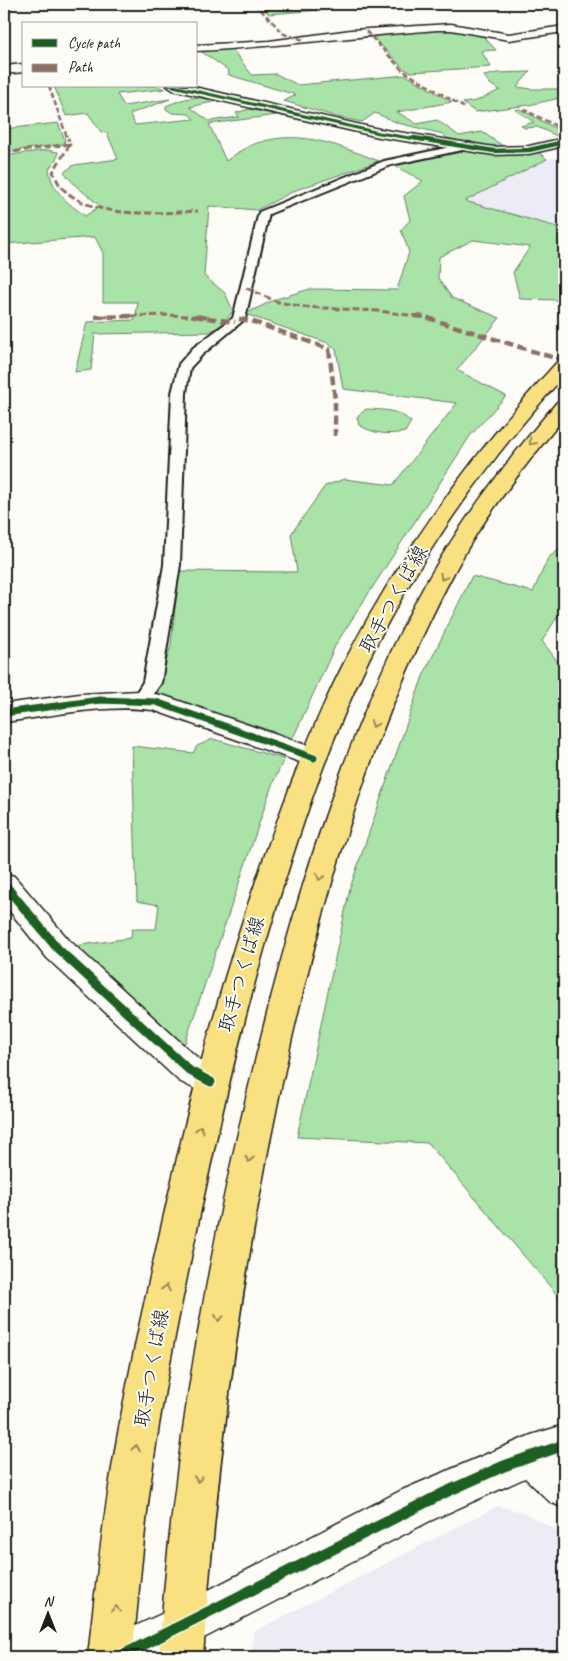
<svg xmlns="http://www.w3.org/2000/svg" width="568" height="1661" font-family="Caveat,'Klee One',sans-serif">
	<style>
		.built { fill: #ecebf6 }
		.green { fill: #a9e3a8; stroke: #628062 }
		.lines { fill: none; stroke-linecap: round; stroke-linejoin: round }
		.lane-casing { stroke: #1c1c1c; stroke-width: 4 }
		.street-casing { stroke: #1c1c1c; stroke-width: 3 }
		.secondary-casing { stroke: #1c1c1c; stroke-width: 3 }
		.primary-casing { stroke: #1c1c1c; stroke-width: 3 }
		.lane { fill: #fdfcf7; fill-rule: evenodd }
		.street { fill: #fdfcf7; fill-rule: evenodd }
		.secondary { fill: #fdfcf7; fill-rule: evenodd }
		.primary { fill: #f9e181; fill-rule: evenodd }
		.quiet-far2 { stroke: #8d6e63; stroke-width: 2.5; stroke-dasharray: 5.5 2.5; stroke-linecap: butt }
		.quiet-far1 { stroke: #8d6e63; stroke-width: 3; stroke-dasharray: 7 3; stroke-linecap: butt }
		.quiet { stroke: #8d6e63; stroke-width: 4.5; stroke-dasharray: 9 4.5; stroke-linecap: butt }
		.cycleway-far4-casing { stroke: #fdfcf7; stroke-width: 4.5 }
		.cycleway-far3-casing { stroke: #fdfcf7; stroke-width: 6 }
		.cycleway-far2-casing { stroke: #fdfcf7; stroke-width: 9 }
		.cycleway-far1-casing { stroke: #fdfcf7; stroke-width: 12 }
		.cycleway-casing { stroke: #fdfcf7; stroke-width: 14 }
		.cycleway-far4 { stroke: #1b5e20; stroke-width: 3 }
		.cycleway-far3 { stroke: #1b5e20; stroke-width: 4.5 }
		.cycleway-far2 { stroke: #1b5e20; stroke-width: 7 }
		.cycleway-far1 { stroke: #1b5e20; stroke-width: 9 }
		.cycleway { stroke: #1b5e20; stroke-width: 11 }
		.oneway { stroke: #968854 }
		.labels { text-anchor: middle; stroke-width: 4; stroke-linejoin: round; paint-order: stroke }
		.street-label { font-size: 20px; fill: #1c1c1c; stroke: #fdfcf7 }
	</style>
	<rect width="100%" height="100%" fill="#fdfcf7"/>
	<filter id="ink" filterUnits="userSpaceOnUse"><feTurbulence type="fractalNoise" baseFrequency=".02" numOctaves="2"/><feDisplacementMap in="SourceGraphic" scale="10" xChannelSelector="R" yChannelSelector="G"/><feConvolveMatrix kernelMatrix="1 2 1 2 8 2 1 2 1" color-interpolation-filters="sRGB"/></filter>
	<g filter="url(#ink)">
		<path class="built" d="M564 156V229L464 202 547 159Z
			M498 1506 522 1512 554 1529 564 1539V1657H252L253 1632Z"/>
		<path class="green" d="M259 4H339L344 8 269 14Z
			M451 29 482 35 496 50 481 51 491 67 411 72 404 69 369 33Z
			M231 48 252 75 276 74 298 85 406 75 452 102 397 112 417 124 437 120 459 136 482 132 506 148 491 147 446 138 443 134 398 123 375 113 362 122 337 117 284 101 296 95 229 75 228 70 199 50Z
			M564 57V97L529 105 475 112 463 103 476 101 500 90 490 84 484 76 497 73 530 72 517 87 532 89H562L560 70Z
			M54 86H157L165 89 117 94 124 106 170 99 130 114 135 125 194 119 189 114 172 113 166 109V106C188 97 193 95 217 101L190 107 209 121 239 117 236 113 249 109 277 115 209 124 226 161C233 156 241 150 249 146 296 127 334 144 379 161L296 190 257 210 209 206 204 276 225 293 233 311 223 324 209 332 95 334 91 370 75 372 87 322 135 320 138 302H103V253L95 237 4 244V156L47 150 58 152V156L49 169C52 192 68 203 85 216L100 206 75 185 64 172 74 165 118 159 107 133 101 132 88 113 66 116Z
			M520 109 564 133V139L537 127 525 128 521 126 534 122 515 110Z
			M58 123 65 140 64 144 4 152V129Z
			M465 148 538 152 547 159 465 201 564 229V307L558 300 520 299 513 272 530 247 473 240 439 257 438 278 452 298 500 318 457 370 506 396 470 436 336 644 293 738 157 694 171 645 179 571 297 572 291 534 325 486 344 479 393 485 457 403 343 389 336 349 328 343 245 314 276 299 310 289 397 290 409 252 401 230 410 220 404 196 423 181 393 165Z
			M366 409C383 410 398 409 411 422L405 432C387 435 374 434 359 425L357 417Z
			M564 546V606L542 641 564 670V1303L428 1143 297 1137 350 888 423 676 472 576 533 592 548 558Z
			M213 739 284 759 272 785 185 1043 177 1042 74 946 131 938 132 929H156L159 905 137 901 132 746 193 753 197 746Z"/>
		<g class="lines">
			<g class="lane-casing">
				<path id="lane" d="M469 143 472 144V148L391 165 269 214 245 319 203 354 190 368 186 393 180 565 161 683 147 703 141 705 135 703 132 699 143 682 164 565 172 393 179 364 193 348 233 318 259 212 384 161Z"/>
			</g>
			<g class="street-casing">
				<path id="street" d="M451 24 509 34 564 26V32L509 40 451 30H437C356 36 277 47 196 51V45L269 41 351 30Z
					M24 64V72L4 74V66Z
					M167 86H190L379 129 494 147 529 146 564 138V146L529 154 494 155 379 137 173 90Z
					M139 691 165 696 323 751 327 758 323 765 314 767 153 710C103 704 54 716 4 722V704L80 694Z
					M4 873 14 876 69 940 201 1061 223 1071 227 1082 223 1093 211 1097 179 1081 47 958 4 904Z
					M564 1425V1508L550 1502 525 1478 430 1521 198 1641 183 1648 168 1641 161 1626 168 1611 400 1491 531 1435Z"/>
			</g>
			<g class="secondary-casing">
				<path id="secondary" d="M183 1604 198 1611 205 1626 198 1641 166 1657H97L103 1641Z"/>
			</g>
			<g class="primary-casing">
				<path id="primary" d="M564 360V376C487 461 420 556 369 659 327 746 297 839 269 932 240 1031 217 1132 196 1234 180 1310 164 1387 153 1465 144 1529 139 1593 132 1657H88C95 1592 102 1526 113 1462 130 1360 154 1259 177 1158 205 1040 239 922 282 808 301 757 321 707 346 659 402 550 475 451 558 361Z
					M564 400V418C533 455 504 492 477 533 455 568 436 607 419 644 361 770 323 904 292 1038 245 1242 218 1448 203 1657H159C173 1450 209 1243 260 1041 297 893 342 747 411 611 450 534 502 467 557 402Z"/>
			</g>
			<use href="#lane" class="lane"/>
			<use href="#street" class="street"/>
			<use href="#secondary" class="secondary"/>
			<use href="#primary" class="primary"/>
			<path class="quiet-far2" d="M255 4 284 34 304 40
				M366 31 402 70 465 108
				M49 86 68 140
				M523 109 564 130"/>
			<path class="quiet-far1" d="M70 144 53 172C56 177 58 184 63 189 96 220 156 213 198 211
				M4 153 70 144 68 138
				M246 288 278 302 305 307 378 311 424 317
				M101 317 165 315 207 317"/>
			<path class="quiet" d="M194 316 235 322
				M414 316 425 317 564 361
				M95 317 133 316
				M239 319 251 321 329 349 335 400V436"/>
			<g class="cycleway-far4-casing">
				<path id="cycleway-far4" d="M173 86 379 133 422 140"/>
			</g>
			<g class="cycleway-far3-casing">
				<path id="cycleway-far3" d="M414 138 494 151 529 150 564 142"/>
			</g>
			<g class="cycleway-far2-casing">
				<path id="cycleway-far2" d="M4 713 100 700 156 702 314 758"/>
			</g>
			<g class="cycleway-far1-casing">
				<path id="cycleway-far1" d="M4 884 58 949 190 1071 211 1082"/>
			</g>
			<g class="cycleway-casing">
				<path id="cycleway" d="M119 1657 446 1492 504 1466 564 1445"/>
			</g>
			<use href="#cycleway-far4" class="cycleway-far4"/>
			<use href="#cycleway-far3" class="cycleway-far3"/>
			<use href="#cycleway-far2" class="cycleway-far2"/>
			<use href="#cycleway-far1" class="cycleway-far1"/>
			<use href="#cycleway" class="cycleway"/>
		</g>
		<defs><path id="oneway-chevron" d="M-2-3.5L2.5 0L-2 3.5" fill="none" stroke-width="1.6" stroke-linecap="round" stroke-linejoin="round" transform="scale(1.25)"/></defs>
		<g class="oneway">
			<use href="#oneway-chevron" transform="translate(532 442) rotate(131)"/>
			<use href="#oneway-chevron" transform="translate(443 577) rotate(119)"/>
			<use href="#oneway-chevron" transform="translate(374 724) rotate(112)"/>
			<use href="#oneway-chevron" transform="translate(320 877) rotate(108)"/>
			<use href="#oneway-chevron" transform="translate(200 1129) rotate(-78)"/>
			<use href="#oneway-chevron" transform="translate(249 1159) rotate(101)"/>
			<use href="#oneway-chevron" transform="translate(166 1288) rotate(-78)"/>
			<use href="#oneway-chevron" transform="translate(219 1318) rotate(98)"/>
			<use href="#oneway-chevron" transform="translate(136 1448) rotate(-80)"/>
			<use href="#oneway-chevron" transform="translate(198 1479) rotate(96)"/>
			<use href="#oneway-chevron" transform="translate(116 1609) rotate(-83)"/>
		</g>
	</g>
	<g class="labels">
		<g class="street-label">
			<text transform="translate(393 599) rotate(-61)" y="7">取手つくば線</text>
			<text transform="translate(241 974) rotate(-74)" y="7">取手つくば線</text>
			<text transform="translate(151 1368) rotate(-80)" y="7">取手つくば線</text>
		</g>
	</g>
	<rect width="568" height="1661" fill="none" stroke="#fdfcf7" stroke-width="20"/>
	<rect x="10" y="10" width="548" height="1641" fill="none" stroke="#1c1c1c" stroke-width="2" filter="url(#ink)"/>
	<rect x="22" y="22" width="175" height="65" fill="#fdfcf7" stroke="#a3a29f"/>
	<rect x="32" y="39" width="25" height="8" fill="#1b5e20" stroke="#a3a29f"/>
	<text x="68" y="48" font-size="15" fill="#1c1c1c">Cycle path</text>
	<rect x="32" y="64" width="25" height="8" fill="#8d6e63" stroke="#a3a29f"/>
	<text x="68" y="72" font-size="15" fill="#1c1c1c">Path</text>
	<g transform="translate(48 1614)" stroke="#fdfcf7" stroke-width="4" paint-order="stroke">
	<path d="M0-4L9 19L0 12L-9 19Z" fill="#1c1c1c"/>
	<text y="-8" font-size="14" font-weight="bold" text-anchor="middle" fill="#1c1c1c">N</text>
	</g>
</svg>
